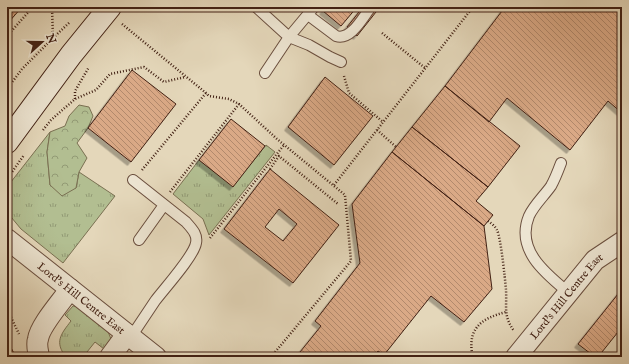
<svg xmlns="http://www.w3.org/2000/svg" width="629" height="364" font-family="'IM FELL English',serif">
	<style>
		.grass { fill: url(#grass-tufts); stroke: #7a7052 }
		.forest { fill: url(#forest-crowns); stroke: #7a7052 }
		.building { fill: url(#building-back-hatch); stroke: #422114; fill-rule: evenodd; filter: url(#shadow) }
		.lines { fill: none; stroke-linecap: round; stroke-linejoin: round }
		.lane-casing { stroke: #6a4e3e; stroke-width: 12 }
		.street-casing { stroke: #6a4e3e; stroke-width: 22 }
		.secondary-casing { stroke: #422114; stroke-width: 24 }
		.path { stroke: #422114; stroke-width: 2.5; stroke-dasharray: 1 2; stroke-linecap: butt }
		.lane { stroke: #ede5d2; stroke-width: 10 }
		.street { stroke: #ede5d2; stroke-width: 20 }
		.secondary { stroke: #ede5d2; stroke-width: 22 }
		.labels { text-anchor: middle; stroke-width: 3.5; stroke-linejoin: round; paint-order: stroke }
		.street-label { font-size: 11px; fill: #422114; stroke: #ede5d2 }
	</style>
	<defs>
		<pattern id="grass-tufts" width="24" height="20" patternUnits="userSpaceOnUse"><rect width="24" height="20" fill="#b2be91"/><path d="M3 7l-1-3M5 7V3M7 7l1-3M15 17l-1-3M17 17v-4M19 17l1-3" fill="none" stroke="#929a75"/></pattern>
		<pattern id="forest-crowns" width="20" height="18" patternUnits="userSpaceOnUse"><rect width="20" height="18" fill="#b2be91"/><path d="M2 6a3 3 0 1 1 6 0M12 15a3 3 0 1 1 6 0" fill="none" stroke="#929a75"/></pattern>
		<pattern id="building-back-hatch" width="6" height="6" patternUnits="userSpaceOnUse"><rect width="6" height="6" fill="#daa986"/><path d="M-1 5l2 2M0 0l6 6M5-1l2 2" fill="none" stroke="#b2896c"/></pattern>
		<filter id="shadow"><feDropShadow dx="-3.5" dy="3.5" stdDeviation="0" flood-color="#0004"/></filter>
	</defs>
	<rect width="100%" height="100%" fill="#e4d7ba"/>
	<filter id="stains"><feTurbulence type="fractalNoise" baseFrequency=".005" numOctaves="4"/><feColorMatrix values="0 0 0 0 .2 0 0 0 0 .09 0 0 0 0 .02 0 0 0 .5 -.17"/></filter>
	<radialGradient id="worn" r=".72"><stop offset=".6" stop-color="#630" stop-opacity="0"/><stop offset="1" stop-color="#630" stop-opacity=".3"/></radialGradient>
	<path class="grass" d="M50 132 47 152 50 185 76 188 79 172 115 196 63 263 21 229 11 217 7 209V187Z
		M266 145 275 152 209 235 203 219 173 194 199 160 233 186Z
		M73 306H76L107 329 111 339 104 349 95 342 83 357H66C54 342 61 334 71 321L65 315Z"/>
	<path class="forest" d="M79 105 89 107 93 116 88 128 77 143 87 158 79 172 76 188 62 196 50 185 47 152 50 132 65 126 69 116Z"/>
	<path class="building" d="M7 7H22L7 24Z
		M326 7H357L341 26 323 11Z
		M363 7H370L376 12 357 36 347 27Z
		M505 7H622V113L608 101 570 150 507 98 489 122 445 86Z
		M132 70 176 104 131 162 88 128Z
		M325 77 373 116 334 165 288 127Z
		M445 86 520 146 488 187 412 127Z
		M231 119 265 146 233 187 199 160Z
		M412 127 488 187 476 201 493 215 484 226 392 152Z
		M392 152 484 226 492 289 464 322 431 296 384 355 378 351 373 357H296L321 326 315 321 360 263 352 204Z
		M270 169 339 225 293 283 224 229ZM279 209 297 224 283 241 265 227Z
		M622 289V327L598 357H595L578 344Z
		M7 340 16 357H7Z"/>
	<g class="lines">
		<g class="lane-casing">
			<path id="lane" d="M256 7 289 37 309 45 330 57 341 62
				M308 15 336 36C351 41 363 17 371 7
				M265 73 289 37 314 7
				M561 163C558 171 555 179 551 186 544 196 534 205 529 216 515 250 546 274 569 293
				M139 240 164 205
				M131 337C139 325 147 313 155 301 164 289 194 256 196 243 198 234 191 228 186 222L133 180"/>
		</g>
		<g class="street-casing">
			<g id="street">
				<path id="s1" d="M7 239 156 357"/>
				<path d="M39 357C38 350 36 345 38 339 40 325 62 301 70 289"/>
				<path d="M110 357 127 334"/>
				<path id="s2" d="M516 357 595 260 622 242"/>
			</g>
		</g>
		<g class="secondary-casing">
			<path id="secondary" d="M7 142 71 55 110 7"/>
		</g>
		<path class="path" d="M122 24 206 93 209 96 229 99 239 104 277 139 345 195 351 261 271 357
			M382 33 425 68
			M7 36 33 7
			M53 38 70 22
			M344 76 349 93 383 122
			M7 89 22 69 53 38 52 7
			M75 99V91L89 67
			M43 130 51 120 75 99 96 90 110 74 144 67 164 82 185 77
			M377 130 396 147
			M270 169 279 156 338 204
			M142 170 206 93
			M7 179 24 155
			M334 185 473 7
			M170 192 239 104
			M488 221C491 223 495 226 497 230 501 239 505 278 506 290 507 309 503 315 514 331
			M210 238 284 145
			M7 309 19 334
			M547 355 550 357
			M478 357 472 353C468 327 483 318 506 312"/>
		<use href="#lane" class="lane"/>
		<use href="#street" class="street"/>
		<use href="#secondary" class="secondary"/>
	</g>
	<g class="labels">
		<g class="street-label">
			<text dy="4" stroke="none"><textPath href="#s2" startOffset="79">Lord's Hill Centre East</textPath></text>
			<text dy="4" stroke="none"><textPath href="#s1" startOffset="95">Lord's Hill Centre East</textPath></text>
		</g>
	</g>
	<rect width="629" height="364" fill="none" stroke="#e4d7ba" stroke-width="24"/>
	<rect x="8" y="8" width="613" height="348" fill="none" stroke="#422114" stroke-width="2"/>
	<rect x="12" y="12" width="605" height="340" fill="none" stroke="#422114"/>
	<g transform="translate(42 42) rotate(69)" stroke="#ede5d2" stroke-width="3" paint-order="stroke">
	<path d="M0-3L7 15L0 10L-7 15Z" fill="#422114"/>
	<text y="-6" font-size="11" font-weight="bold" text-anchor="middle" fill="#422114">N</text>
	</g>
	<rect width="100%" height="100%" filter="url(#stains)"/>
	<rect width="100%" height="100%" fill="url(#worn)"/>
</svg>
